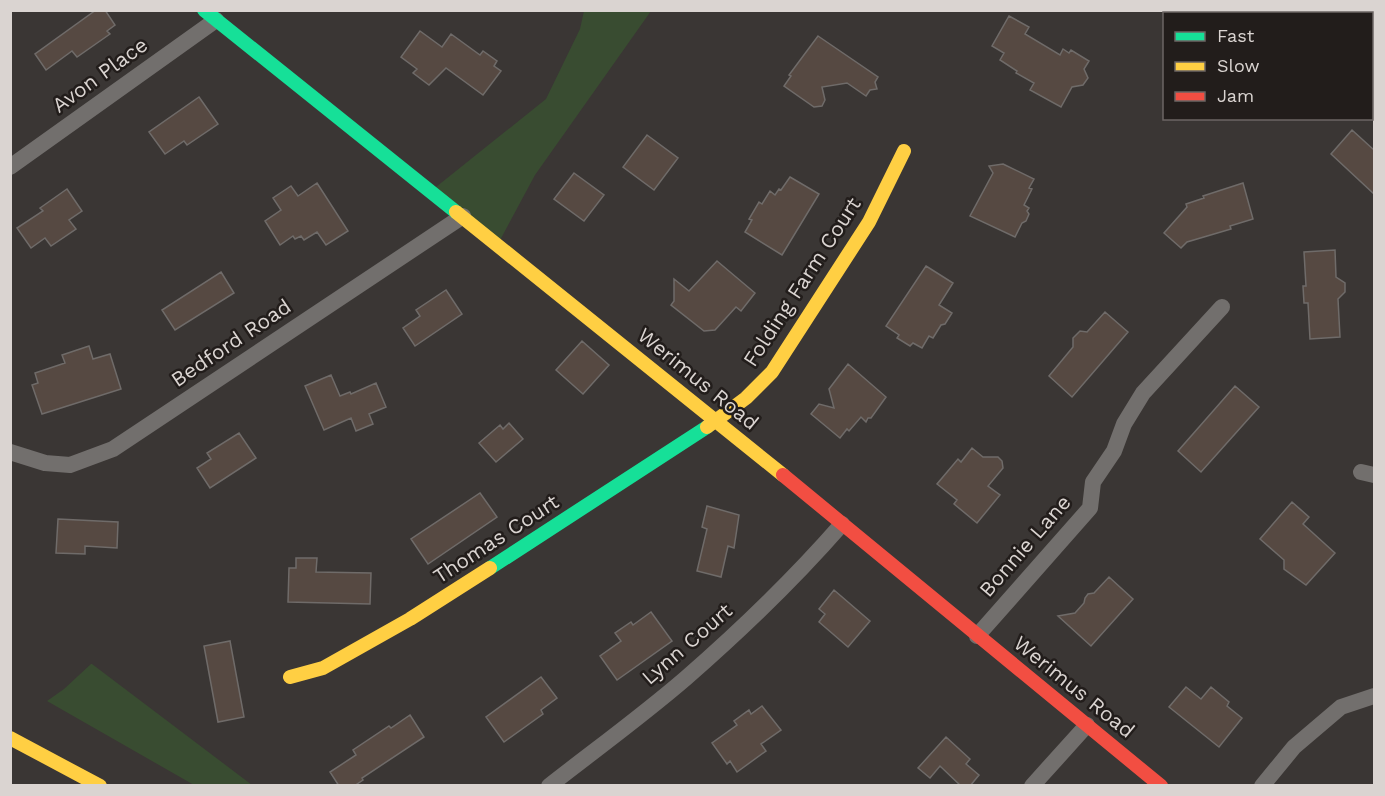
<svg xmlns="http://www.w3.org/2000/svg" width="1385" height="796" font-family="'Work Sans',sans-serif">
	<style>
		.green { fill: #394c31 }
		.building { fill: #564942; stroke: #6f6b69; stroke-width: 1.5 }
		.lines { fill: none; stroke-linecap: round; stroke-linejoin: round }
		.street { stroke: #726f6d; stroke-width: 16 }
		.fast { stroke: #16e098; stroke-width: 14 }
		.slow { stroke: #ffcf43; stroke-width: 14 }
		.jam { stroke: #f24e42; stroke-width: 14 }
		.labels { text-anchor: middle; stroke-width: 5; stroke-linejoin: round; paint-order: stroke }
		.street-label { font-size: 21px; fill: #dad4d1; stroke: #221d1b }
	</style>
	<rect width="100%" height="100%" fill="#3a3634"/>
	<path class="green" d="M584 11H651L535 175 498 244 431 191 546 99 580 29Z
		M91 664H92L252 785H194L47 701 64 689Z"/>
	<path class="building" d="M96 10H105L115 25 107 31 110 34 77 57 72 51 46 70 35 54Z
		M1009 16 1029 27 1025 34 1060 55 1063 49 1069 53 1071 50 1089 61 1084 69 1088 78 1083 85 1072 87 1061 107 1030 90 1034 83 1016 73 1017 71 1000 60 1004 53 992 46Z
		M420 31 442 47 451 34 480 55 483 51 497 61 494 66 501 71 483 95 446 68 429 85 413 73 417 69 401 57Z
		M818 36 878 77 875 82 877 89 870 90 866 96 847 83 822 87 825 100 822 106 814 107 784 86 791 76 789 75Z
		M199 97 218 124 187 145 184 141 165 154 149 132Z
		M1352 130 1374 150V194L1331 154Z
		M647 135 678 158 654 190 623 167Z
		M1003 164 1034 179 1029 188 1032 189 1024 205 1029 208 1027 211 1029 214 1026 221 1022 223 1015 237 970 216 993 173 989 166Z
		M574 173 604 195 584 221 554 199Z
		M790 177 819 194 782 255 745 232 752 220 749 219 759 202 762 204 770 191 775 195 779 189 781 190Z
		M317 183 348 231 326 245 317 232 304 240 301 236 295 239 293 236 280 245 265 221 281 210 273 198 291 186 298 196Z
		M1243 183 1253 219 1230 226 1231 229 1187 242 1181 248 1164 233 1187 207 1186 204 1204 198 1203 196Z
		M67 189 82 211 69 220 76 229 51 246 45 238 31 248 17 228 43 211 40 208Z
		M1335 250 1336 277 1345 283V292L1338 299 1340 337 1310 339 1308 303H1304L1303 286H1306L1304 252Z
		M717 261 755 293 741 311 736 307 715 330 704 331 671 305 674 301V279L689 291Z
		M926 266 953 283 939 305 952 313 945 324 941 325 933 338 929 336 922 348 913 343 910 346 897 338 899 335 886 326Z
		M221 272 234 293 175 330 162 310Z
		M446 290 462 314 415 346 403 328 420 316 416 310Z
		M1105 312 1128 332 1072 397 1049 376 1073 347V338L1080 331 1087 332Z
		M582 341 609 365 583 394 556 370Z
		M89 346 93 359 110 354 121 389 42 414 32 385 38 383 35 373 65 363 62 355Z
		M848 364 886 397 871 418H868L866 422 861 417 849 431 847 429 840 438 811 414 819 404 834 408 829 389Z
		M331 375 340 396 350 392 351 394 376 383 386 407 369 414 373 424 356 431 351 418 324 430 305 386Z
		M1235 386 1259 407 1201 472 1178 451Z
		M509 423 523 439 496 462 479 443 500 425 503 429Z
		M239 433 256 458 210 488 197 468 211 459 207 453Z
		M972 448 983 457H998L1002 461 1003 468 988 486 1000 495 977 523 954 504 957 500 937 484 958 459 961 462Z
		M480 493 497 517 428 564 411 539Z
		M1292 502 1309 517 1303 524 1335 553 1306 585 1284 569V560L1260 539Z
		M707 506 739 515 734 548 728 546 721 577 697 571 707 529 702 527Z
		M58 519 118 522 117 548 85 546V554L56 553Z
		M296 558H317L316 572 371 573 370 604 288 602 289 568H296Z
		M1109 577 1133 599 1091 646 1058 616 1075 613 1084 603 1085 598 1088 594 1094 593Z
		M834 590 870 621 848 647 819 622 825 614 819 609Z
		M651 612 672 641 617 680 600 656 621 641 615 633 631 622 633 625Z
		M230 641 244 717 218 722 204 646Z
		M541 677 557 698 541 710 543 714 504 742 486 717Z
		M1186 687 1201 699 1211 687 1229 702 1227 706 1242 718 1219 747 1169 707Z
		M762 706 781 730 761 744 766 751 737 772 730 761 727 764 712 743 737 725 734 721 749 710 751 714Z
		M410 715 424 737 362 778 363 780 354 786H339L330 772 356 755 353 750 389 726 391 728Z
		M946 737 970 759 966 764 979 775 970 786H961L940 766 930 778 918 768Z"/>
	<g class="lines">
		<path class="street" d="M10 167 216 20
			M10 452 45 463 70 465 113 449 463 216
			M1361 472 1374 475
			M977 636 1090 508 1093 482 1114 451 1124 424 1143 393 1222 307
			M549 786C595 750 642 716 686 678 741 630 794 579 842 524
			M1032 786 1087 725
			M1262 786 1294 747 1341 707 1374 696"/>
		<path class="fast" d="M204 10 456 212
			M490 568 707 427"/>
		<path class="slow" d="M456 212 783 475
			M707 427 746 398 772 372 869 222 904 151
			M290 677 323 668 410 619 490 568
			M10 738 100 786"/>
		<path class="jam" d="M783 475 1161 786"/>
	</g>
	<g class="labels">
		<g class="street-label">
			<text transform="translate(100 75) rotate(-36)" y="7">Avon Place</text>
			<text transform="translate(802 282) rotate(-57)" y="7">Folding Farm Court</text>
			<text transform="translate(231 343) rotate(-34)" y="7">Bedford Road</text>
			<text transform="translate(698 379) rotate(39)" y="7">Werimus Road</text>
			<text transform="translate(496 539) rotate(-33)" y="7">Thomas Court</text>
			<text transform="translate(1025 546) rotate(-49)" y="7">Bonnie Lane</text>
			<text transform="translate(687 644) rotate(-41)" y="7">Lynn Court</text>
			<text transform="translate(1074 687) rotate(39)" y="7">Werimus Road</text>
		</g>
	</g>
	<rect width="1385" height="796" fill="none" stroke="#dad4d1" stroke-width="24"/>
	<rect x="1163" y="12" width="210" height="108" fill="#221d1b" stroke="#6c6664" stroke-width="1.5"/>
	<rect x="1175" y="32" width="30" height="9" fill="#16e098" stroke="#6c6664" stroke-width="1.5"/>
	<text x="1217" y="42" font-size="18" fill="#dad4d1">Fast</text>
	<rect x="1175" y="62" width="30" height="9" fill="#ffcf43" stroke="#6c6664" stroke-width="1.5"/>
	<text x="1217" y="72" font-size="18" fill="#dad4d1">Slow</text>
	<rect x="1175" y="92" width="30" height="9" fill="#f24e42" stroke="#6c6664" stroke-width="1.5"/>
	<text x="1217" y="102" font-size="18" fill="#dad4d1">Jam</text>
</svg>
